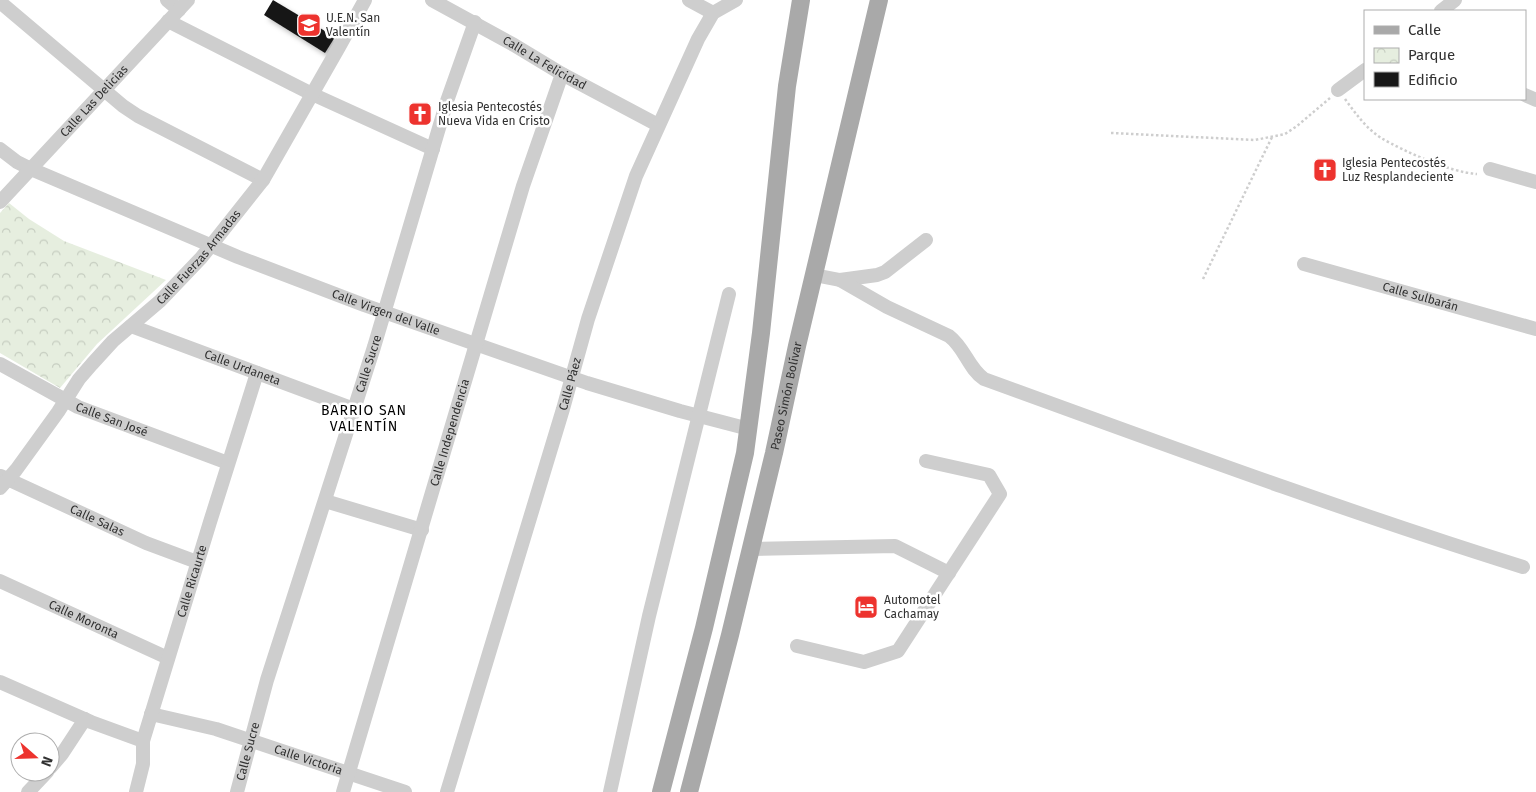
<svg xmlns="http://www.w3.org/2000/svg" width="1536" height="792" font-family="'Fira Sans',sans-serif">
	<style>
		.park { fill: url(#park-crowns) }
		.building { fill: #181818; filter: url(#shadow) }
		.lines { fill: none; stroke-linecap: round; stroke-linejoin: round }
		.path { stroke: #cecece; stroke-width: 2.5; stroke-dasharray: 2.5 2.5; stroke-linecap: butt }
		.minor { stroke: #cecece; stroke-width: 14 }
		.major { stroke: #a9a9a9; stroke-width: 18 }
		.labels { text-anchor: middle; stroke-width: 5; stroke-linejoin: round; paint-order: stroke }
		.poi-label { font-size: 12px; fill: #313131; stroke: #fff; text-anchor: start }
		.street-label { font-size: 12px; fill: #313131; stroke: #fff }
		.neighbourhood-label { font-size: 14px; letter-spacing: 1px; fill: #000; stroke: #fff }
	</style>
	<defs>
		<pattern id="park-crowns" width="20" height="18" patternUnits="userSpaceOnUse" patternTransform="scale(1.25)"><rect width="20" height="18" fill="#e6eedf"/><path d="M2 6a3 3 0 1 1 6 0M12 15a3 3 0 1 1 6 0" fill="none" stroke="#c6cdc0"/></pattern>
		<filter id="shadow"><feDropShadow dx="4.5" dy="4.5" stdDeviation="2.5" flood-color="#0004"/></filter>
	</defs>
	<rect width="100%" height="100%" fill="#fff"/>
	<path class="park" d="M9 203 29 219 64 241 166 280 97 344 60 388 0 353V213Z"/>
	<path class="building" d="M273 0 335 37 325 53 264 15Z"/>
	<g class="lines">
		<path class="path" d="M1345 99C1356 114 1366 128 1381 138 1406 152 1449 172 1477 174
			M1111 133 1255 140 1285 134 1297 126 1330 98
			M1203 279 1272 137"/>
		<g class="minor">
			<path d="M167 0 179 10"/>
			<path id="s1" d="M432 0 514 45 562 74 658 125"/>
			<path d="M689 0 713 13"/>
			<path d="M0 2 123 106 138 116 263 180"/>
			<path d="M1441 11 1455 0"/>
			<path d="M168 21 312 94 433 149"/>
			<path d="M1338 90 1365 70"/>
			<path d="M1525 95 1536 100"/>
			<path id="s2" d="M0 149 17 162 31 169 238 257 364 305 587 383 680 411 749 429"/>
			<path d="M1490 169 1536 182"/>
			<path id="s3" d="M0 202 188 0"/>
			<path id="s4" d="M1304 264 1536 329"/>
			<path d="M814 275 840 280 877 275 885 272 926 240"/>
			<path d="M840 280 887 307 949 336C965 348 968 368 984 379 1163 444 1341 510 1523 567"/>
			<path id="s5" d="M131 326 354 409"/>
			<path id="s6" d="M0 364 78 407 228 463"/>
			<path id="s7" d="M1 476 146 543 197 562"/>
			<path id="s8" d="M0 488 16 470 58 412 79 379 92 364 113 341 160 301 201 258 263 180 339 47 365 0"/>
			<path d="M325 501 422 530"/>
			<path d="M751 549 895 546 949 573"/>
			<path id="s9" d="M0 581 168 658"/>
			<path d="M797 646 864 662 898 651 1000 494 989 475 926 461"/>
			<path d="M0 682 91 722 143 741"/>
			<path id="s10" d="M151 714 216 729 405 792"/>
			<path d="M50 768 62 754 85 719"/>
			<path d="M28 792 47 772"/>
			<path id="s11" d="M136 792 143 764V741L210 522 257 373"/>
			<path id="s12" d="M237 792 267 680 374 347 447 101 475 22"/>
			<path id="s13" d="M343 792 523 186 562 74"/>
			<path id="s14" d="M447 792 563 409 588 319 636 176 698 39 713 13 736 0"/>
			<path d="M610 792 649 616 729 294"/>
		</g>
		<g class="major">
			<path d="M661 792 704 628 745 453 761 333 787 86 801 0"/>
			<path id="s15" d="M689 792 730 635 774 453 797 346 879 0"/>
		</g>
	</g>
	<defs>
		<g id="school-square" transform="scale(1.25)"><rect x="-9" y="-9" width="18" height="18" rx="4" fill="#ed332e" stroke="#fff"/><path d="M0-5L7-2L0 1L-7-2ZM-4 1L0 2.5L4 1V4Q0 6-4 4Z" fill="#fff"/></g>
		<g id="church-square" transform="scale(1.25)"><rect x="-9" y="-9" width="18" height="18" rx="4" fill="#ed332e" stroke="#fff"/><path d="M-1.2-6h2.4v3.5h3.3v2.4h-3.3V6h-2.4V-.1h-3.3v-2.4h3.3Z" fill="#fff"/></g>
		<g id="hotel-square" transform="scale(1.25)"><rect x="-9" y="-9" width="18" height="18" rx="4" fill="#ed332e" stroke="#fff"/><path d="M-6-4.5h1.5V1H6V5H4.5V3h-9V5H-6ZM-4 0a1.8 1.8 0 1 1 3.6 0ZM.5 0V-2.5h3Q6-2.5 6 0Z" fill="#fff"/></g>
	</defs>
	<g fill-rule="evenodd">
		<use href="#school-square" x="309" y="25"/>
		<use href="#church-square" x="420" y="114"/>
		<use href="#church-square" x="1325" y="170"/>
		<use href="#hotel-square" x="866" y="607"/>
	</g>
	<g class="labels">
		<g class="poi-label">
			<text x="326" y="22">U.E.N. San<tspan x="326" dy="14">Valentín</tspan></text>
			<text x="438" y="111">Iglesia Pentecostés<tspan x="438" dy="14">Nueva Vida en Cristo</tspan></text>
			<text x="1342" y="167">Iglesia Pentecostés<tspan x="1342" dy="14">Luz Resplandeciente</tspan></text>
			<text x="884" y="604">Automotel<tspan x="884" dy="14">Cachamay</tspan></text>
		</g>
		<g class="street-label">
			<text dy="4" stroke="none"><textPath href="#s1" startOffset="129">Calle La Felicidad</textPath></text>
			<text dy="4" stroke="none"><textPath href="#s3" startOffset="138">Calle Las Delicias</textPath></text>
			<text dy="4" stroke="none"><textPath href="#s8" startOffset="306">Calle Fuerzas Armadas</textPath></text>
			<text dy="4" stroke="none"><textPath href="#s4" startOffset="121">Calle Sulbarán</textPath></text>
			<text dy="4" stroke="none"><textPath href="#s2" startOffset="420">Calle Virgen del Valle</textPath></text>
			<text dy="4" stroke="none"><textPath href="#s12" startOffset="448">Calle Sucre</textPath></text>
			<text dy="4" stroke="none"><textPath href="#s5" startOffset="119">Calle Urdaneta</textPath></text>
			<text dy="4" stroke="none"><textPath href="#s14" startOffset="426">Calle Páez</textPath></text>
			<text dy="4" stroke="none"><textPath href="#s15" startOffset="408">Paseo Simón Bolívar</textPath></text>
			<text dy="4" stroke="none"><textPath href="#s6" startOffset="125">Calle San José</textPath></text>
			<text dy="4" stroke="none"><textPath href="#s13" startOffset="375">Calle Independencia</textPath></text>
			<text dy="4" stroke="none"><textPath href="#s7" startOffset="106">Calle Salas</textPath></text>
			<text dy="4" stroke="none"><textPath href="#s11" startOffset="219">Calle Ricaurte</textPath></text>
			<text dy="4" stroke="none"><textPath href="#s9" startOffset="92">Calle Moronta</textPath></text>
			<text dy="4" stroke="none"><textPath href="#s12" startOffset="42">Calle Sucre</textPath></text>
			<text dy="4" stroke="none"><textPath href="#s10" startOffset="164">Calle Victoria</textPath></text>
		</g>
		<g class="neighbourhood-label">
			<text x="364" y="415">BARRIO SAN<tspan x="364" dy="16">VALENTÍN</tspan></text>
		</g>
	</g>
	<rect x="1364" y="10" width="162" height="90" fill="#ffffff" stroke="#adadad"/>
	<rect x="1374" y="26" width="25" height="8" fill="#a9a9a9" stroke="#adadad"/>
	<text x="1408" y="35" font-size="15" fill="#313131">Calle</text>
	<rect x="1374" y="48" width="25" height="15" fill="url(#park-crowns)" stroke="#adadad"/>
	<text x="1408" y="60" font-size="15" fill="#313131">Parque</text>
	<rect x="1374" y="72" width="25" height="15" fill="#181818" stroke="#adadad"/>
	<text x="1408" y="85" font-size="15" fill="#313131">Edificio</text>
	<g transform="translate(35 757) rotate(110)"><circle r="24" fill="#ffffff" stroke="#adadad"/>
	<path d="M0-4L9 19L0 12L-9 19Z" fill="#ed332e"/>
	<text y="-8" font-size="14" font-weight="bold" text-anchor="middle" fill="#313131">N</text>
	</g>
</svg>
